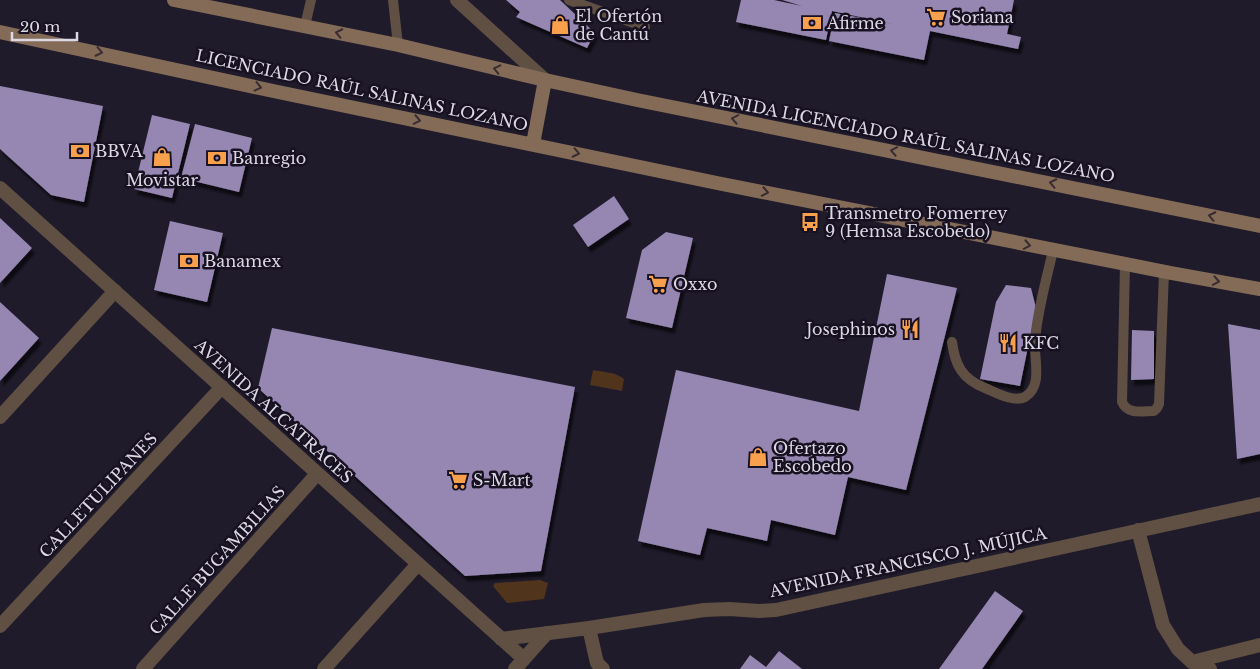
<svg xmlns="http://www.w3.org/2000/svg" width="1260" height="669" font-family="'Libre Baskerville',serif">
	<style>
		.green { fill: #50341c }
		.building { fill: #9587b2; filter: url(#shadow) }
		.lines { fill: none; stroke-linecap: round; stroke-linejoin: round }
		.service { stroke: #5f5043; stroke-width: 10 }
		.minor { stroke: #5f5043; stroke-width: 14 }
		.tertiary { stroke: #5f5043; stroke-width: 14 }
		.secondary { stroke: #846b57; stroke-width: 14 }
		.oneway { stroke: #382c31 }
		.labels { text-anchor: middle; stroke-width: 5; stroke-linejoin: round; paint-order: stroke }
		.poi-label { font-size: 16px; fill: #dbd8e4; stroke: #171121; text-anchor: start }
		.street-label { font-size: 16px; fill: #dbd8e4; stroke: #171121 }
	</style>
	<defs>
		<filter id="shadow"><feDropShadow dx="3" dy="5.5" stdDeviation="1" flood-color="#0009"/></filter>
	</defs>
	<rect width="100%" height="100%" fill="#201b2b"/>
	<path class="green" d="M593 370C603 372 616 372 624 379L622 391 590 385Z
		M540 580 548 583 544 599 507 603 493 586 495 583Z"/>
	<path class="building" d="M506 0H560L595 33 587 48 516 17 520 12Z
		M741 0H774L802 6 782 0H1014L1007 34 1021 37 1018 49 930 31 924 60 829 41 835 13 893 24 832 11 826 40 736 22Z
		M0 86 103 106 84 202 51 195 0 149Z
		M152 115 190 124 172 198 134 189Z
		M195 124 252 138 239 192 181 178Z
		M614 196 629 219 588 247 573 225Z
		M0 218 32 248 0 283Z
		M170 221 223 233 207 302 154 290Z
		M666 232 693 238 672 328 626 318 642 250Z
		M887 274 957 288 906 490 848 477 835 535 771 520 767 541 707 528 700 555 638 541 676 370 859 411Z
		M1006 285 1031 288 1036 308 1020 386 980 379 996 302Z
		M0 302 39 338 0 381Z
		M1228 324 1260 330V454L1237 459Z
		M272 328 575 387 541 571 465 576 258 388Z
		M1132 330 1154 331V379L1131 380Z
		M995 591 1023 611 982 669H939Z
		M779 651 802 669H740L750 655 766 667Z"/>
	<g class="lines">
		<path class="service" d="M393 0 398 45
			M569 0 645 27
			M305 26 311 0
			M1125 264 1122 402C1128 415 1142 411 1154 411L1157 408 1159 404 1164 272
			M952 342C955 365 962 379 985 388 995 392 1014 403 1025 397 1043 386 1034 360 1035 343 1036 315 1047 278 1053 250"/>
		<path class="minor" d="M457 0 545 80
			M0 417 115 291
			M0 626 222 387
			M589 628 597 663 603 669
			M1192 662 1260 645
			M143 669 317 474
			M324 669 418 564
			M515 669 547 633"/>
		<path class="tertiary" d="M0 188 524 659
			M1138 530 1163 625 1178 649 1192 662 1210 669
			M501 639 589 628 704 610 729 609 759 611 776 610 1260 504"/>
		<path class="secondary" d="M174 0 398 45 545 80 637 100 1260 226
			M0 32 278 92 717 183 1171 273 1260 289
			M533 144 545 80"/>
	</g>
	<defs><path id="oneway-chevron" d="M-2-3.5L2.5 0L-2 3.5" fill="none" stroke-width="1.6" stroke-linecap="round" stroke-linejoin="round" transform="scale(1.25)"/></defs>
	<g class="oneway">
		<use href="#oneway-chevron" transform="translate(339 33) rotate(-168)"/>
		<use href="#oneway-chevron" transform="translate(99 52) rotate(12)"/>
		<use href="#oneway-chevron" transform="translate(497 69) rotate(-167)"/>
		<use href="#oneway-chevron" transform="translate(258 87) rotate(13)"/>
		<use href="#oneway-chevron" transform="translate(735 119) rotate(-169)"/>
		<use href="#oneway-chevron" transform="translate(417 120) rotate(11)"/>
		<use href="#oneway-chevron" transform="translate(894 151) rotate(-169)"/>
		<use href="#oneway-chevron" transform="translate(576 153) rotate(12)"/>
		<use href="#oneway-chevron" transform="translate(1053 183) rotate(-168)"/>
		<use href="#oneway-chevron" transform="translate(765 192) rotate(11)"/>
		<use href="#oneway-chevron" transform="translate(1212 216) rotate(-168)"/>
		<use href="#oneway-chevron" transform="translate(1027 245) rotate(11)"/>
		<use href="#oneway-chevron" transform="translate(1216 281) rotate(10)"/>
	</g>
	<defs>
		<g id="supermarket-bare" transform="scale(1.5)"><path d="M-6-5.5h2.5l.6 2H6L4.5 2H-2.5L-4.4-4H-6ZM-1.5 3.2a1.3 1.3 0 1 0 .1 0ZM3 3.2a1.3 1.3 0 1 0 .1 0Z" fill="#f9a04d" stroke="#171121" stroke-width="2.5" paint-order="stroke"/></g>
		<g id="bank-bare" transform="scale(1.5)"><path d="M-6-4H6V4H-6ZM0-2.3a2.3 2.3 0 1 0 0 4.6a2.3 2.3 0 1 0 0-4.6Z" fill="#f9a04d" stroke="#171121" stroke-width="2.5" paint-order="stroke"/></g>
		<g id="shop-bare" transform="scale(1.5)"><path d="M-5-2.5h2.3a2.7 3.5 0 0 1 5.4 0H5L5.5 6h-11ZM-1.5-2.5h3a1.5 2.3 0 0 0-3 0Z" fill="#f9a04d" stroke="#171121" stroke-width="2.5" paint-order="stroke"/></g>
		<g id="bus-bare" transform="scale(1.5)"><path d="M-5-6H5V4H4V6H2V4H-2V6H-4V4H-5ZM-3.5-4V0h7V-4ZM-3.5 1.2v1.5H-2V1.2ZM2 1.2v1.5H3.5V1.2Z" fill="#f9a04d" stroke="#171121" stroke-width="2.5" paint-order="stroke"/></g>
		<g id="restaurant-bare" transform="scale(1.5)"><path d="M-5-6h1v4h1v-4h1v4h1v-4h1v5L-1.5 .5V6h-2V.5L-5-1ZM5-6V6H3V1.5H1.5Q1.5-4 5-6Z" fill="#f9a04d" stroke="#171121" stroke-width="2.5" paint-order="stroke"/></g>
	</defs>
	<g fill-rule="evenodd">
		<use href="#supermarket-bare" x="936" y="17"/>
		<use href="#bank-bare" x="812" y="23"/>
		<use href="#shop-bare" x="560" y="25"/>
		<use href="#bank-bare" x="80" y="151"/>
		<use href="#shop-bare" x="162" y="157"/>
		<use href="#bank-bare" x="217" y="158"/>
		<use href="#bus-bare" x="810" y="222"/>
		<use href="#bank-bare" x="189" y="261"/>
		<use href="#supermarket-bare" x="658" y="284"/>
		<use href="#restaurant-bare" x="910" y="329"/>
		<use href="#restaurant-bare" x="1008" y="343"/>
		<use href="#shop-bare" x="758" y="457"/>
		<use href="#supermarket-bare" x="458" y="480"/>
	</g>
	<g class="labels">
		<g class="poi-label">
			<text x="575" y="22">El Ofertón<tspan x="575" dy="18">de Cantú</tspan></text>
			<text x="951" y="23">Soriana</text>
			<text x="827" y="29">Afirme</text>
			<text x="95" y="157">BBVA</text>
			<text x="232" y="164">Banregio</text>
			<text x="162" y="186" text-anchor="middle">Movistar</text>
			<text x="825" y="219">Transmetro Fomerrey<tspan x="825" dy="18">9 (Hemsa Escobedo)</tspan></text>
			<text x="204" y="267">Banamex</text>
			<text x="673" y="290">Oxxo</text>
			<text x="895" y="335" text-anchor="end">Josephinos</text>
			<text x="1023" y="349">KFC</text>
			<text x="773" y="454">Ofertazo<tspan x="773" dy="18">Escobedo</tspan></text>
			<text x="473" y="486">S-Mart</text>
		</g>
		<g class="street-label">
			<text transform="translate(362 90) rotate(12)" y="6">LICENCIADO RAÚL SALINAS LOZANO</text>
			<text transform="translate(906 136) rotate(11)" y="6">AVENIDA LICENCIADO RAÚL SALINAS LOZANO</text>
			<text transform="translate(274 411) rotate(42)" y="6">AVENIDA ALCATRACES</text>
			<text transform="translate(98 495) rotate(-47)" y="6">CALLETULIPANES</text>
			<text transform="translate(217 560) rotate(-48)" y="6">CALLE BUGAMBILIAS</text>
			<text transform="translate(908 562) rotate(-12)" y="6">AVENIDA FRANCISCO J. MÚJICA</text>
		</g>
	</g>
	<path d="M12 32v8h65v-8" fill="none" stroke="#dbd8e4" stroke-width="2.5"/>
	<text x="20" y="32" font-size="15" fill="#dbd8e4" stroke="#171121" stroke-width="4" paint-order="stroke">20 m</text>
</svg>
